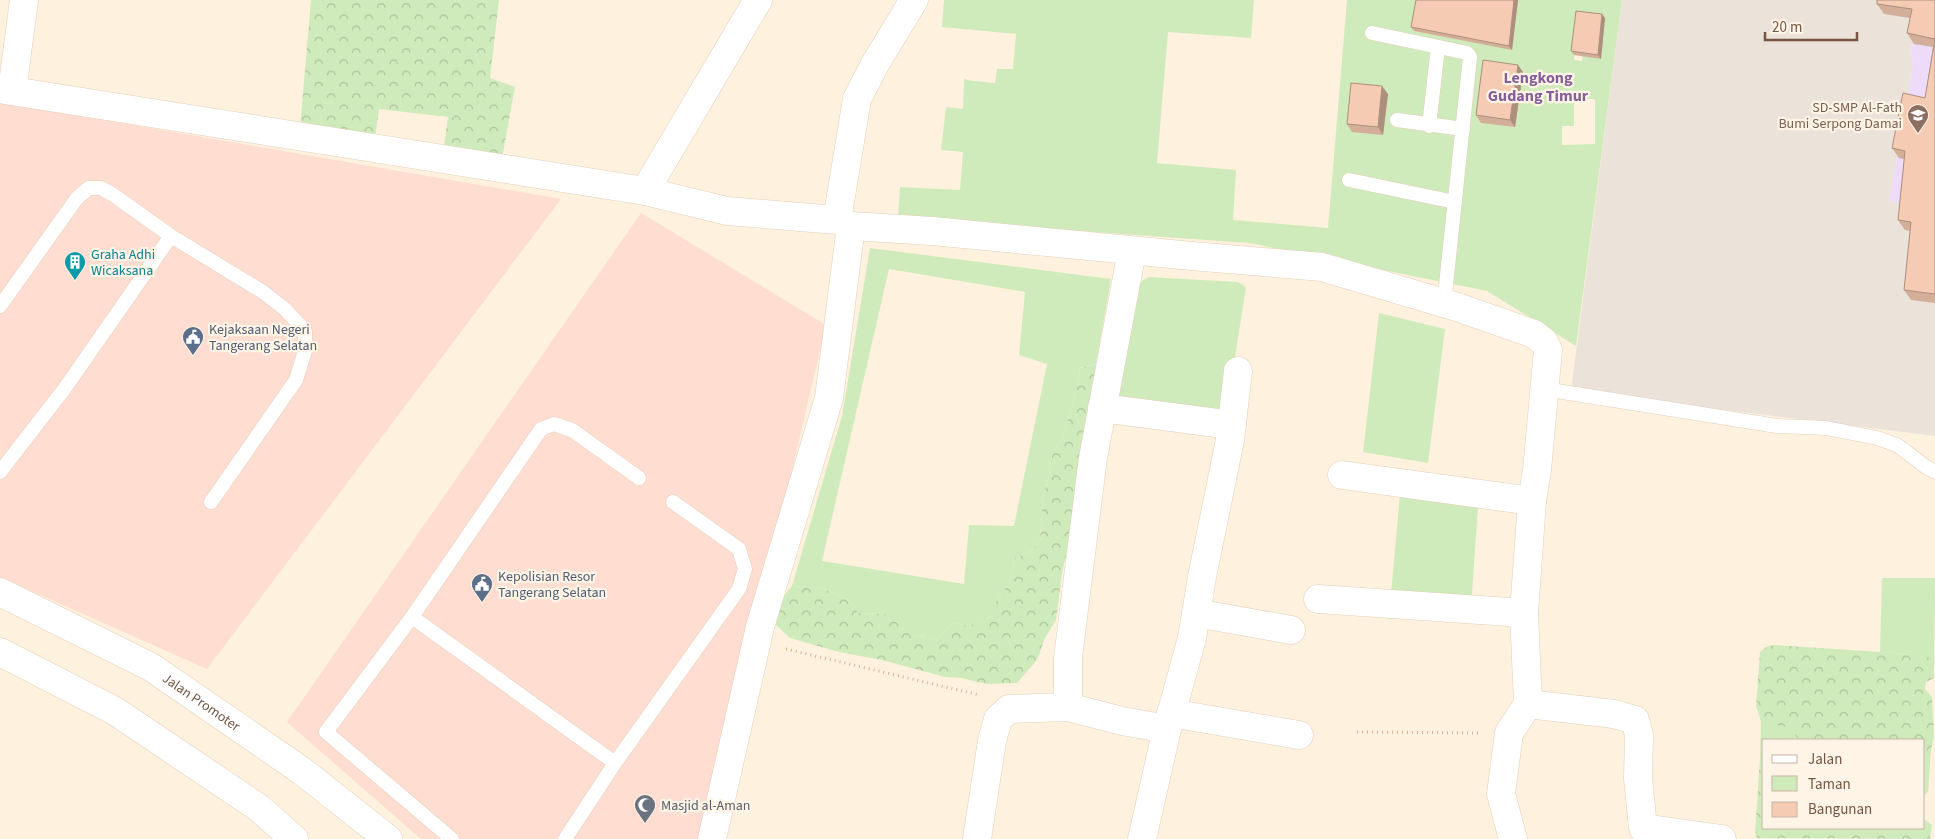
<svg xmlns="http://www.w3.org/2000/svg" width="1935" height="839" font-family="'Source Sans 3',sans-serif">
	<style>
		.commercial { fill: #ffddd0 }
		.industrial { fill: #ebe2da }
		.education { fill: #eedaf9 }
		.green { fill: #d0ebbb; fill-rule: evenodd }
		.forest { fill: url(#forest-crowns) }
		.lines { fill: none; stroke-linecap: round; stroke-linejoin: round }
		.service-casing { stroke: #e4cebc; stroke-width: 15 }
		.minor-casing { stroke: #e4cebc; stroke-width: 29 }
		.path { stroke: #d9b097; stroke-width: 3; stroke-dasharray: 1 4; stroke-linecap: butt }
		.service { stroke: #fff; stroke-width: 14 }
		.minor { stroke: #fff; stroke-width: 28 }
		.wall { fill: #d3af9a }
		.shaded-wall { fill: #ac8f7d }
		.building { fill: #f5ccb3; stroke: #ac8f7d }
		.labels { text-anchor: middle; stroke-width: 4.5; stroke-linejoin: round; paint-order: stroke }
		.education-label { font-size: 14px; fill: #785e54; stroke: #fff4e5; text-anchor: end }
		.culture-label { font-size: 14px; fill: #0d838f; stroke: #fff4e5; text-anchor: start }
		.service-label { font-size: 14px; fill: #4e5e75; stroke: #fff4e5; text-anchor: start }
		.street-label { font-size: 14px; fill: #745544; stroke: #fff4e5 }
		.worship-label { font-size: 14px; fill: #5b616d; stroke: #fff4e5; text-anchor: start }
		.quarter-label { font-size: 16px; font-weight: bold; fill: #855f99; stroke: #fff4e5 }
	</style>
	<defs>
		<pattern id="forest-crowns" width="20" height="18" patternUnits="userSpaceOnUse" patternTransform="scale(1.25)"><rect width="20" height="18" fill="#d0ebbb"/><path d="M2 6a3 3 0 1 1 6 0M12 15a3 3 0 1 1 6 0" fill="none" stroke="#adc19a"/></pattern>
	</defs>
	<rect width="100%" height="100%" fill="#fef1dd"/>
	<path class="commercial" d="M0 102 561 199 207 669 0 577Z
		M641 213 826 325 706 839H421L287 722Z"/>
	<path class="industrial" d="M1622 0H1919L1911 49 1913 66 1889 201 1908 203 1935 234V436L1571 391Z"/>
	<path class="education" d="M1935 0V206L1889 201 1913 66 1911 49 1916 19Z"/>
	<path class="green" d="M944 0H1254L1251 38 1168 32 1157 163 1236 170 1233 220 1328 228 1347 0H1622L1576 346 1487 291 1249 243 898 218 900 187 960 190 963 152 941 150 946 107 963 109 964 79 973 81 995 83 997 69H1013L1016 34 942 27ZM1578 15 1583 46 1582 61 1574 60ZM1574 99H1595V144L1562 145V126H1574Z
		M870 248 1111 279 1096 364 1080 368 1077 388 1063 437 1051 457 1049 475 1043 497 1040 541 1031 551 1015 558 1009 584 997 600 991 616 969 626 953 623 937 639 914 635 884 614 858 613 853 603 822 588 792 586 842 416ZM889 269 1025 292 1019 355 1047 364 1014 526 969 525 964 584 822 561Z
		M1149 277 1238 282 1246 287 1226 414 1115 398 1139 286 1143 280Z
		M1379 313 1445 329 1428 463 1363 452Z
		M1400 494 1478 506 1472 595 1391 594Z
		M1882 578H1935L1934 678 1933 667 1910 654 1880 652Z
		M1845 709 1925 736 1931 750 1928 792 1924 795V740H1764V759L1760 758 1761 721Z"/>
	<path class="forest" d="M311 0H499L490 78 515 87 502 158 444 147 448 117 379 109 375 138 300 128Z
		M1096 364 1094 402 1071 534 1062 573 1056 620 1045 638 1037 660 1017 683 987 684 961 678 945 677 882 660 839 652 790 638 775 624 781 599 792 586 822 588 853 603 858 613 884 614 905 620 914 635 937 639 953 623 969 626 990 616 997 600 1009 584 1015 558 1031 551 1040 541 1043 497 1049 475 1051 457 1063 437 1077 388 1080 368Z
		M1774 645 1910 654 1928 657 1933 667 1934 678 1926 682 1925 689 1932 697 1934 737 1931 750 1924 753V740H1799C1796 737 1794 733 1791 730 1783 723 1771 727 1761 721L1756 706 1760 652 1766 647Z
		M1764 748V828H1924V819L1932 825 1930 839 1757 838 1755 833 1760 758Z"/>
	<g class="lines">
		<g class="service-casing">
			<path id="service" d="M1372 33 1458 51 1467 53 1470 57 1444 304
				M1397 120 1463 129
				M1429 126 1438 47
				M1349 180 1455 202
				M0 306 77 198 89 188H101L112 194 171 236 263 292 285 309 305 331V351L296 380 211 502
				M1544 389 1777 426 1826 428 1877 438 1897 445 1926 467 1935 472
				M0 472 65 388 171 236
				M412 617 541 429 554 424 572 430 639 478
				M615 763 739 589 745 569 739 549 673 502
				M452 839 326 732 412 617 615 763 565 839"/>
		</g>
		<g class="minor-casing">
			<g id="minor">
				<path d="M0 89 645 191 727 211 837 220 851 226 932 231 1192 256 1322 267 1457 307 1534 334 1544 342 1548 350 1537 470 1532 501 1524 613 1528 704"/>
				<path d="M12 91 24 0"/>
				<path d="M645 191 758 0"/>
				<path d="M837 220 857 99 875 64 914 0"/>
				<path d="M1102 408 1232 425"/>
				<path d="M1342 475 1532 501"/>
				<path id="s1" d="M0 592 151 667 302 771 388 839"/>
				<path d="M1318 599 1524 613"/>
				<path d="M1196 613 1291 630"/>
				<path d="M0 652 115 711 259 808 294 839"/>
				<path d="M1068 707 1122 721 1167 729"/>
				<path d="M1171 713 1299 735"/>
				<path d="M712 839 760 627 829 398 851 226"/>
				<path d="M977 839 992 741 998 719 1009 709 1068 707V658L1093 458 1132 251"/>
				<path d="M1142 839 1167 729 1192 638 1202 577 1230 440 1238 371"/>
				<path d="M1513 839 1501 794 1509 733 1528 704 1614 714 1635 720 1639 735 1638 778 1643 828 1722 839"/>
			</g>
		</g>
		<path class="path" d="M786 649 979 695
			M1357 732 1480 733"/>
		<use href="#service" class="service"/>
		<use href="#minor" class="minor"/>
	</g>
	<path class="wall" d="M1518 0 1512 50 1414 31 1411 27Z
		M1935 0V303L1911 300 1904 290 1910 231 1905 230 1898 220 1904 159 1899 158 1892 148 1925 98 1933 47 1914 44 1907 33 1910 18 1884 14 1877 4Z
		M1605 18 1601 59 1574 55 1571 51Z
		M1523 72 1515 127 1481 123 1476 115Z
		M1388 94 1383 135 1352 132 1347 124Z"/>
	<path class="shaded-wall" d="M1514 0H1518L1512 50 1509 46Z
		M1602 14 1605 18 1601 59 1598 55Z
		M1518 65 1523 72 1515 127 1510 120Z
		M1382 86 1388 94 1383 135 1378 127Z"/>
	<path class="building" d="M1416 0H1514L1509 46 1411 27Z
		M1877 0H1935V294L1904 290 1911 222 1898 220 1905 151 1892 148 1903 93 1925 98 1935 39 1907 33 1912 9 1877 4Z
		M1576 11 1602 14 1598 55 1571 51Z
		M1483 60 1518 65 1510 120 1476 115Z
		M1351 83 1382 86 1378 127 1347 124Z"/>
	<defs>
		<g id="school-pin" transform="scale(1.125)"><path d="M0 17L-7.5 6A9.5 9.5 0 1 1 7.5 6Z" fill="#8d6e63" stroke="#fff4e5"/><path d="M0-5L7-2L0 1L-7-2ZM-4 1L0 2.5L4 1V4Q0 6-4 4Z" fill="#fff"/></g>
		<g id="building-pin" transform="scale(1.125)"><path d="M0 17L-7.5 6A9.5 9.5 0 1 1 7.5 6Z" fill="#0f9aa8" stroke="#fff4e5"/><path d="M-4-6H4V6H1V3H-1V6H-4ZM-2.5-4.3h1.7v1.8h-1.7ZM.8-4.3h1.7v1.8H.8ZM-2.5-1h1.7V.8h-1.7ZM.8-1h1.7V.8H.8Z" fill="#fff"/></g>
		<g id="civic-pin" transform="scale(1.125)"><path d="M0 17L-7.5 6A9.5 9.5 0 1 1 7.5 6Z" fill="#5c6f8a" stroke="#fff4e5"/><path d="M-.6-6.5H3V-4.5H.6V-3L4-1V1h2V6H-6V1h2V-1L-.6-3ZM-1.2 2.5V6h2.4V2.5Z" fill="#fff"/></g>
		<g id="mosque-pin" transform="scale(1.125)"><path d="M0 17L-7.5 6A9.5 9.5 0 1 1 7.5 6Z" fill="#6b7280" stroke="#fff4e5"/><path d="M3.5-4.9A6 6 0 1 0 3.5 4.9A5 5 0 1 1 3.5-4.9Z" fill="#fff"/></g>
	</defs>
	<g fill-rule="evenodd">
		<use href="#school-pin" x="1918" y="115"/>
		<use href="#building-pin" x="75" y="262"/>
		<use href="#civic-pin" x="193" y="337"/>
		<use href="#civic-pin" x="482" y="584"/>
		<use href="#mosque-pin" x="645" y="805"/>
	</g>
	<g class="labels">
		<g class="education-label">
			<text x="1902" y="112">SD-SMP Al-Fath<tspan x="1902" dy="16">Bumi Serpong Damai</tspan></text>
		</g>
		<g class="culture-label">
			<text x="91" y="259">Graha Adhi<tspan x="91" dy="16">Wicaksana</tspan></text>
		</g>
		<g class="service-label">
			<text x="209" y="334">Kejaksaan Negeri<tspan x="209" dy="16">Tangerang Selatan</tspan></text>
			<text x="498" y="581">Kepolisian Resor<tspan x="498" dy="16">Tangerang Selatan</tspan></text>
		</g>
		<g class="street-label">
			<text dy="5" stroke="none"><textPath href="#s1" startOffset="230">Jalan Promoter</textPath></text>
		</g>
		<g class="worship-label">
			<text x="661" y="810">Masjid al-Aman</text>
		</g>
		<g class="quarter-label">
			<text x="1538" y="83">Lengkong<tspan x="1538" dy="18">Gudang Timur</tspan></text>
		</g>
	</g>
	<rect x="1762" y="739" width="162" height="90" fill="#fff4e5" stroke="#c7b4a5"/>
	<rect x="1772" y="755" width="25" height="8" fill="#ffffff" stroke="#c7b4a5"/>
	<text x="1808" y="764" font-size="15" fill="#745544">Jalan</text>
	<rect x="1772" y="776" width="25" height="15" fill="#d0ebbb" stroke="#c7b4a5"/>
	<text x="1808" y="789" font-size="15" fill="#745544">Taman</text>
	<rect x="1772" y="802" width="25" height="15" fill="#f5ccb3" stroke="#c7b4a5"/>
	<text x="1808" y="814" font-size="15" fill="#745544">Bangunan</text>
	<path d="M1765 32v8h92v-8" fill="none" stroke="#745544" stroke-width="2.5"/>
	<text x="1772" y="32" font-size="15" fill="#745544" stroke="#fff4e5" stroke-width="4" paint-order="stroke">20 m</text>
</svg>
